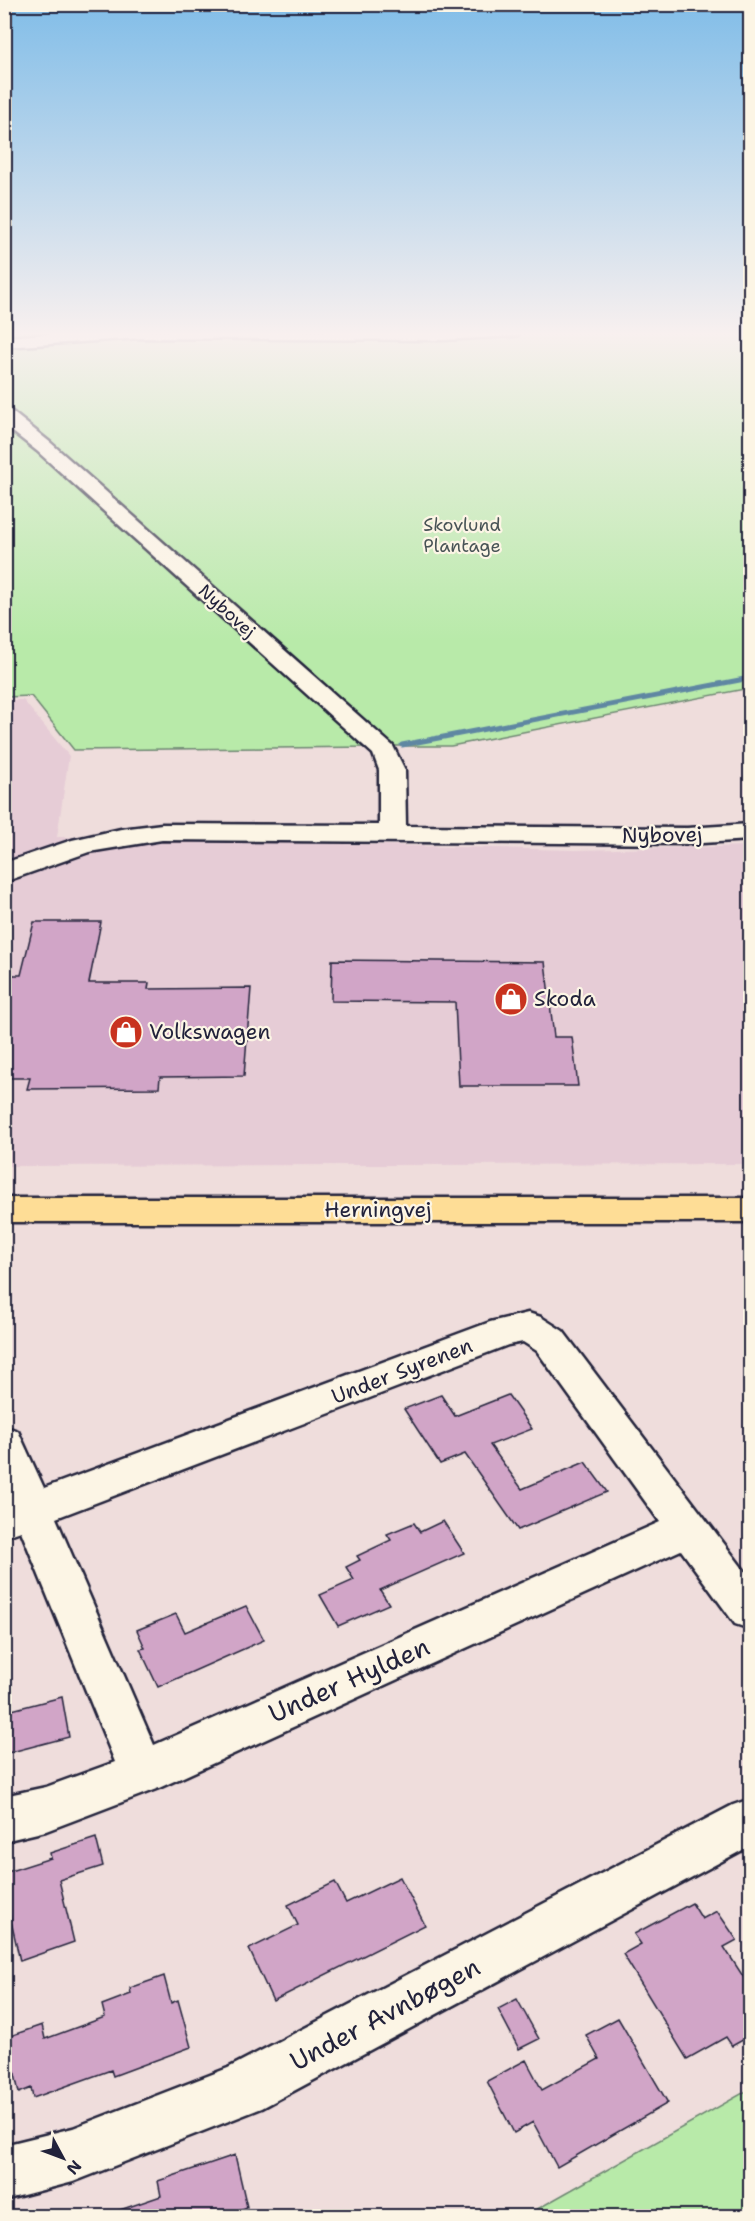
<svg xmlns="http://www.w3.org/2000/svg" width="755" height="2221" font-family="'Shantell Sans',sans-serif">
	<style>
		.built { fill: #e6ccd6 }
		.green { fill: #b8eaa9; stroke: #6d8672; stroke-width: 1.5 }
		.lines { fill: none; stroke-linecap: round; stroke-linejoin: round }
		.stream { stroke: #5e87a2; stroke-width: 5 }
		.building { fill: #d1a5c7; stroke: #22223b; stroke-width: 1.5 }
		.minor-casing { stroke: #22223b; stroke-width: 5 }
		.major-casing { stroke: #22223b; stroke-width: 5 }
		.minor { fill: #fcf5e5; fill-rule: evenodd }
		.major { fill: #fedd96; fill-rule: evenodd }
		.labels { text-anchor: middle; stroke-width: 4.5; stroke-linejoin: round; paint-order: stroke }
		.far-park-label { font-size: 18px; fill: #485456; stroke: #fcf5e5 }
		.far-street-label { font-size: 18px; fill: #22223b; stroke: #fcf5e5 }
		.street-label { font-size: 21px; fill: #22223b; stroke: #fcf5e5 }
		.poi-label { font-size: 21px; fill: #22223b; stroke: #fcf5e5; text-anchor: start }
		.near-street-label { font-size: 26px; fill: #22223b; stroke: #fcf5e5 }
	</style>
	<rect width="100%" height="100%" fill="#efdddc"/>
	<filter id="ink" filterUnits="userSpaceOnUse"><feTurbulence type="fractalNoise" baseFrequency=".0167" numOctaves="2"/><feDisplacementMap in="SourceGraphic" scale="12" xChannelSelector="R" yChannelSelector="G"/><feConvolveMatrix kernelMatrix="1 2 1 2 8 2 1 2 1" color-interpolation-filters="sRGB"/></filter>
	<g filter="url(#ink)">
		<path class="built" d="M4 700H23L69 756 57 837 575 850 750 846V1164L5 1166Z"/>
		<path class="green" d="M5 331H750V688L451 746H387L141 527 5 410Z
			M4 421 372 747 74 750 31 696 5 697Z
			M750 2089V2216H525L541 2207Z"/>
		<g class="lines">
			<path class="stream" d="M402 745 750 678"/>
		</g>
		<path class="building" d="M34 922H101L89 983H149L148 989 251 988 244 1076 160 1077 159 1088 27 1089 30 1078H4V975H21Z
			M332 960 545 962 554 1037H572L578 1086H459L455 1002 331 1001Z
			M441 1395 455 1416 508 1395 532 1429 490 1445 522 1489 585 1462 607 1492 518 1530 465 1454 440 1464 404 1409Z
			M443 1521 464 1553 380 1590 389 1604 338 1626 320 1595 354 1580 346 1567 360 1560 357 1556 391 1540 387 1534 414 1523 420 1532Z
			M246 1606 264 1640 158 1687 140 1649 145 1648 137 1630 176 1614 185 1632Z
			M62 1697 69 1737 4 1754V1712Z
			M96 1838 103 1866 59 1880 74 1942 20 1961 4 1890V1873L51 1858 50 1853Z
			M400 1877 425 1925 273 2001 249 1949 298 1925 288 1905 335 1882 346 1903Z
			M692 1903 702 1919 717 1911 737 1940 724 1947 750 1987V2036L732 2046 726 2037 687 2059 623 1954 641 1944 634 1934Z
			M164 1976 171 2003 178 2000 191 2047 113 2076 111 2070 33 2098 31 2088 19 2093 7 2037 42 2025 45 2039 105 2017 102 2005 131 1994 130 1988Z
			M517 1999 539 2039 519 2049 498 2009Z
			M618 2018 668 2103 557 2167 533 2122 514 2133 487 2081 526 2060 542 2090 599 2059 586 2035Z
			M235 2155 247 2207 220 2217H112L111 2213 161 2196 158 2181Z"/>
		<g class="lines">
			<g class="minor-casing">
				<path id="minor" d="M94 331H521L518 335 512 336 443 340 141 338 4 347V337Z
					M4 410 11 411 51 443 393 746 405 770 406 826 687 828 750 824V840L687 844 162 840 89 852 4 882V863L72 840 121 829 162 824 379 825V770L373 754 37 451 4 425Z
					M528 1313 541 1317 563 1331 750 1578V1629L735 1624 681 1550 159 1788 46 1831 4 1841V1796L46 1787 115 1762 21 1531 4 1537V1502L8 1501 4 1492V1426L18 1431 44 1488 490 1322ZM523 1342 537 1351 660 1522 154 1745 56 1518 508 1345Z
					M750 1799V1846L262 2108 73 2182 4 2200V2145L73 2128 228 2068 733 1805Z"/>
			</g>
			<g class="major-casing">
				<path id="major" d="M4 1198H750V1222H4Z"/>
			</g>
			<use href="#minor" class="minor"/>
			<use href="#major" class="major"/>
		</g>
	</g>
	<linearGradient id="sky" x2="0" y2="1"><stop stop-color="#81bde8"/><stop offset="0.52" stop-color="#f8f0ef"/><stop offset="1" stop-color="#f8f0ef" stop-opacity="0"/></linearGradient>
	<rect width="755" height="642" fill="url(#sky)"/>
	<defs>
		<g id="shop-disc" transform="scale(1.725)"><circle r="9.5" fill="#c8321e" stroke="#fcf5e5"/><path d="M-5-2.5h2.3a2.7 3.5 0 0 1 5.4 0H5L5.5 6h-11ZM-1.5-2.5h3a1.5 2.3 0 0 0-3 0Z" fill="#fff"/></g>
	</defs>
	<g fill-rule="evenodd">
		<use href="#shop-disc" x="511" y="999"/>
		<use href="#shop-disc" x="126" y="1032"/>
	</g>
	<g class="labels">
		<g class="far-park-label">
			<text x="462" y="531">Skovlund<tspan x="462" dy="21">Plantage</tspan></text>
		</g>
		<g class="far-street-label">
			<text transform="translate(227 611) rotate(42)" y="6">Nybovej</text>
		</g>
		<g class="street-label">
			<text transform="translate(662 835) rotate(-1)" y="7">Nybovej</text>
			<text x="378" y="1217">Herningvej</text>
			<text transform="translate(402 1371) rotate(-21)" y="7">Under Syrenen</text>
		</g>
		<g class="poi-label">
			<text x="534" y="1006">Skoda</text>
			<text x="149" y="1039">Volkswagen</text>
		</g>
		<g class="near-street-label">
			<text transform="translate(349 1680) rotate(-24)" y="9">Under Hylden</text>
			<text transform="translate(385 2014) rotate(-28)" y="9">Under Avnbøgen</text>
		</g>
	</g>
	<rect width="755" height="2221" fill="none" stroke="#fcf5e5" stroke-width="24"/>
	<rect x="12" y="12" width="731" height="2197" fill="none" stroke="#22223b" stroke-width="2" filter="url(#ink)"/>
	<g transform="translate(63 2158) rotate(131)" stroke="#fcf5e5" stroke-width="4.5" paint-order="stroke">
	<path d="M0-4.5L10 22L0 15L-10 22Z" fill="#22223b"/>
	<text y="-9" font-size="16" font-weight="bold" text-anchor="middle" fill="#22223b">N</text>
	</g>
</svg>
